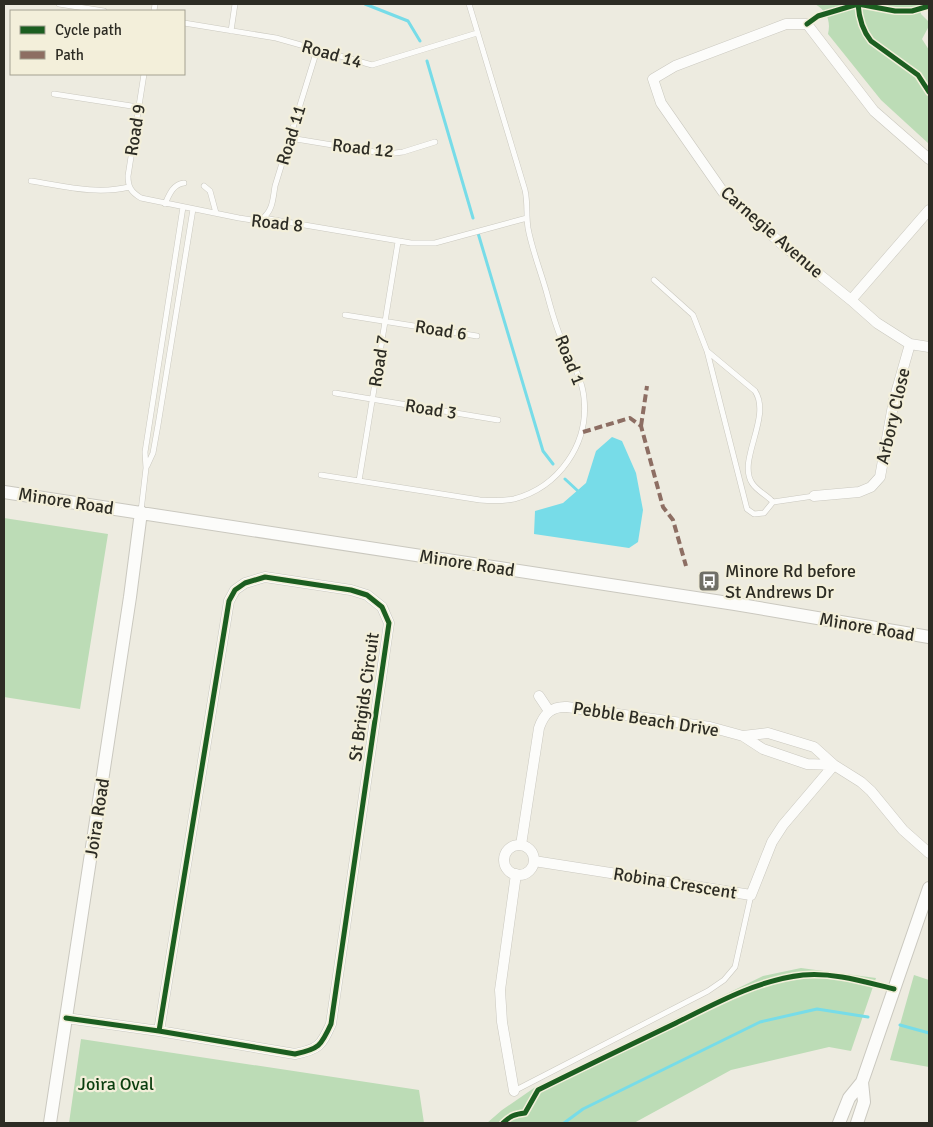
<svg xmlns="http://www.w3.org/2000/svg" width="933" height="1127" font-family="Signika,sans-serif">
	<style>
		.green { fill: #bcdcb6 }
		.water { fill: #77dce8 }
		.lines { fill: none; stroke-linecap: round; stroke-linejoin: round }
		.stream { stroke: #77dce8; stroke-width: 3 }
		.service-casing { stroke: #cac8bf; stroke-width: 6 }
		.minor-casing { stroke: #cac8bf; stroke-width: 11 }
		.tertiary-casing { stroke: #cac8bf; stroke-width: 14 }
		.service { stroke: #fcfcfa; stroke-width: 5 }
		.minor { stroke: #fcfcfa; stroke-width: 10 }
		.tertiary { stroke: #fcfcfa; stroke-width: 12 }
		.quiet { stroke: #8d6e63; stroke-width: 4; stroke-dasharray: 8 4; stroke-linecap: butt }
		.cycleway-casing { stroke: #f3efda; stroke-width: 8 }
		.cycleway { stroke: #1b5e20; stroke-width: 5 }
		.labels { text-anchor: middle; stroke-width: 4.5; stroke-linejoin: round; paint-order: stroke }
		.street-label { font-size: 18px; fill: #2d2c24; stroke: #f3efda }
		.poi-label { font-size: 18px; fill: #2d2c24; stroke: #f3efda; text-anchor: start }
		.park-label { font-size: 18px; fill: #0a3d0e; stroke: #f3efda }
	</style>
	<rect width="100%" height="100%" fill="#edebe0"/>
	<path class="green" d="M815 4H919L921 14 929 22V26L922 39 929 50V144L881 100 828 34C831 21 827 11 815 4Z
		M4 518 108 534 80 709 4 697Z
		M801 968 876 978 851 1051 829 1047 731 1070 634 1123H487L502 1110 534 1088 763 976Z
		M914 975 929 980V1067L890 1060Z
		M81 1039 419 1090 424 1123H69Z"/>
	<path class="water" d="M612 437 622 441 636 473 643 510 638 542 629 548 534 534 535 511 563 503 586 483 596 451Z"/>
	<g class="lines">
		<path class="stream" d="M365 4 408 21 420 41
			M427 61 473 218
			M478 233 543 451 553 464
			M565 479 579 492
			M900 1025 929 1033
			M564 1123 583 1109 760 1022 817 1009 868 1017"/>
		<g class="service-casing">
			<path id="service" d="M59 4 104 11
				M154 11 155 4
				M184 23 276 38 372 65 477 33
				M231 31 235 4
				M144 74 128 176C128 187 131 192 141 198L239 218 252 220 263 218 411 243H435L527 218
				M54 94 138 107
				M290 138 387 154 403 152 435 142
				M31 181C64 186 96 195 129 187
				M204 186 210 191 216 213
				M165 204C169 195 173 184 184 183
				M263 218C273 210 273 198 275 186L317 50
				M654 280 693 315 707 351 747 509 754 514 764 513 773 502 814 496
				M345 315 477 336
				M707 351 755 391C772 417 737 460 752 483 757 491 767 495 773 502
				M335 393 498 420
				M147 466 153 453 158 425 193 209
				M321 475 480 500C492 501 503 501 514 499 559 487 589 444 584 398 582 376 569 358 561 338 555 324 551 309 547 294 541 272 532 250 528 228 526 215 528 203 525 190L469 4
				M359 481 398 242
				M141 511 146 468 145 452 183 207
				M514 1091 708 991 724 980 735 967 751 895"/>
		</g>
		<g class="minor-casing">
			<path id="minor" d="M929 159 874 111 807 24H786L675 66 653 79 661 103 723 192 784 246 851 300 877 323 910 344 929 347
				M851 300 929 210
				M814 496 859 492 871 487 880 477 894 400 910 344
				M539 696 549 711
				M743 736 768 733 814 747 834 765 861 782 871 791 903 830 929 853
				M521 845 539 728C544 713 552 706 567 707L710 727 743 736 763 749 807 764 834 765
				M504 860a15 15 0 1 1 30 0a15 15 0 1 1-30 0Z
				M534 861 751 895 772 842 783 825 834 765
				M66 1018 159 1031 295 1054C319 1049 321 1046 331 1024L389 623 382 607 367 595 351 590 265 577 245 583 235 590 229 601 159 1031
				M514 1091 502 1022 500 990 516 874"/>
		</g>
		<g class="tertiary-casing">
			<path id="tertiary" d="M4 492 735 604 929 637
				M50 1123 130 597 141 512
				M839 1123 849 1098 862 1082 929 888
				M857 1123 864 1102 862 1082"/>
		</g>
		<use href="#service" class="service"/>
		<use href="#minor" class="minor"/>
		<use href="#tertiary" class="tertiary"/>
		<path class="quiet" d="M641 426 647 386
			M583 432 630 418 641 426 663 507 673 520 686 566"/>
		<g class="cycleway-casing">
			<path id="cycleway" d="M858 4C859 18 862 30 871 41L918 75 929 92
				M807 24 818 16 858 4 895 11H912L929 6
				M66 1018 159 1031 295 1054C319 1049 321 1046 331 1024L389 623 382 607 367 595 351 590 265 577 245 583 235 590 229 601 159 1031
				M503 1123C510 1116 515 1114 525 1113L538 1090C584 1067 630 1045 676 1023 716 1003 758 980 803 975 833 972 865 982 894 989"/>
		</g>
		<use href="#cycleway" class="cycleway"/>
	</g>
	<defs>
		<g id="bus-square" transform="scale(1.125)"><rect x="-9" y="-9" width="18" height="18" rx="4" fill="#706f66" stroke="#f3efda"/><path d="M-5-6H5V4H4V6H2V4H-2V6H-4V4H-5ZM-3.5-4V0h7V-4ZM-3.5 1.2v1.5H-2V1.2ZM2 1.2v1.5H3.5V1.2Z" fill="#fff"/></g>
	</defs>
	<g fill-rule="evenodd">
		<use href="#bus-square" x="709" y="581"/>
	</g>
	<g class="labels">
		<g class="street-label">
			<text transform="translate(332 54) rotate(16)" y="6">Road 14</text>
			<text transform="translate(135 130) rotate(-81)" y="6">Road 9</text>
			<text transform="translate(291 135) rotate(-73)" y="6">Road 11</text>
			<text transform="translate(363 148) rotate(6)" y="6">Road 12</text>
			<text transform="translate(277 223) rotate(6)" y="6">Road 8</text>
			<text transform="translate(772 232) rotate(41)" y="6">Carnegie Avenue</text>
			<text transform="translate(441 330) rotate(9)" y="6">Road 6</text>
			<text transform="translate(570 360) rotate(68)" y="6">Road 1</text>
			<text transform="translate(379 361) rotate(-81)" y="6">Road 7</text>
			<text transform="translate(431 409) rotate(9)" y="6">Road 3</text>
			<text transform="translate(893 416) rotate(-77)" y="6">Arbory Close</text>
			<text transform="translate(66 501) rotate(9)" y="6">Minore Road</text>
			<text transform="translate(467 563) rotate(9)" y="6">Minore Road</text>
			<text transform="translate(867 627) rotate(10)" y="6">Minore Road</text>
			<text transform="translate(364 697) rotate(-82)" y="6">St Brigids Circuit</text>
			<text transform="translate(646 719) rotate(9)" y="6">Pebble Beach Drive</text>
			<text transform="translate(97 818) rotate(-81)" y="6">Joira Road</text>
			<text transform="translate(675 883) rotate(9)" y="6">Robina Crescent</text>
		</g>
		<g class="poi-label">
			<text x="725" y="577">Minore Rd before<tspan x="725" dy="21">St Andrews Dr</tspan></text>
		</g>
		<g class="park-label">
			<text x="116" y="1090">Joira Oval</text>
		</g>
	</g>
	<rect width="933" height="1127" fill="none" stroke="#2d2c24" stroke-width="10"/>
	<rect x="10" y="10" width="175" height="65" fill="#f3efda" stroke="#a4a191"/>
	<rect x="20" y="26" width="25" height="8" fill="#1b5e20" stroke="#a4a191"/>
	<text x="55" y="35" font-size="15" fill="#2d2c24">Cycle path</text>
	<rect x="20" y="51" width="25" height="8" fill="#8d6e63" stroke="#a4a191"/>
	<text x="55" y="60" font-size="15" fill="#2d2c24">Path</text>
</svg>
